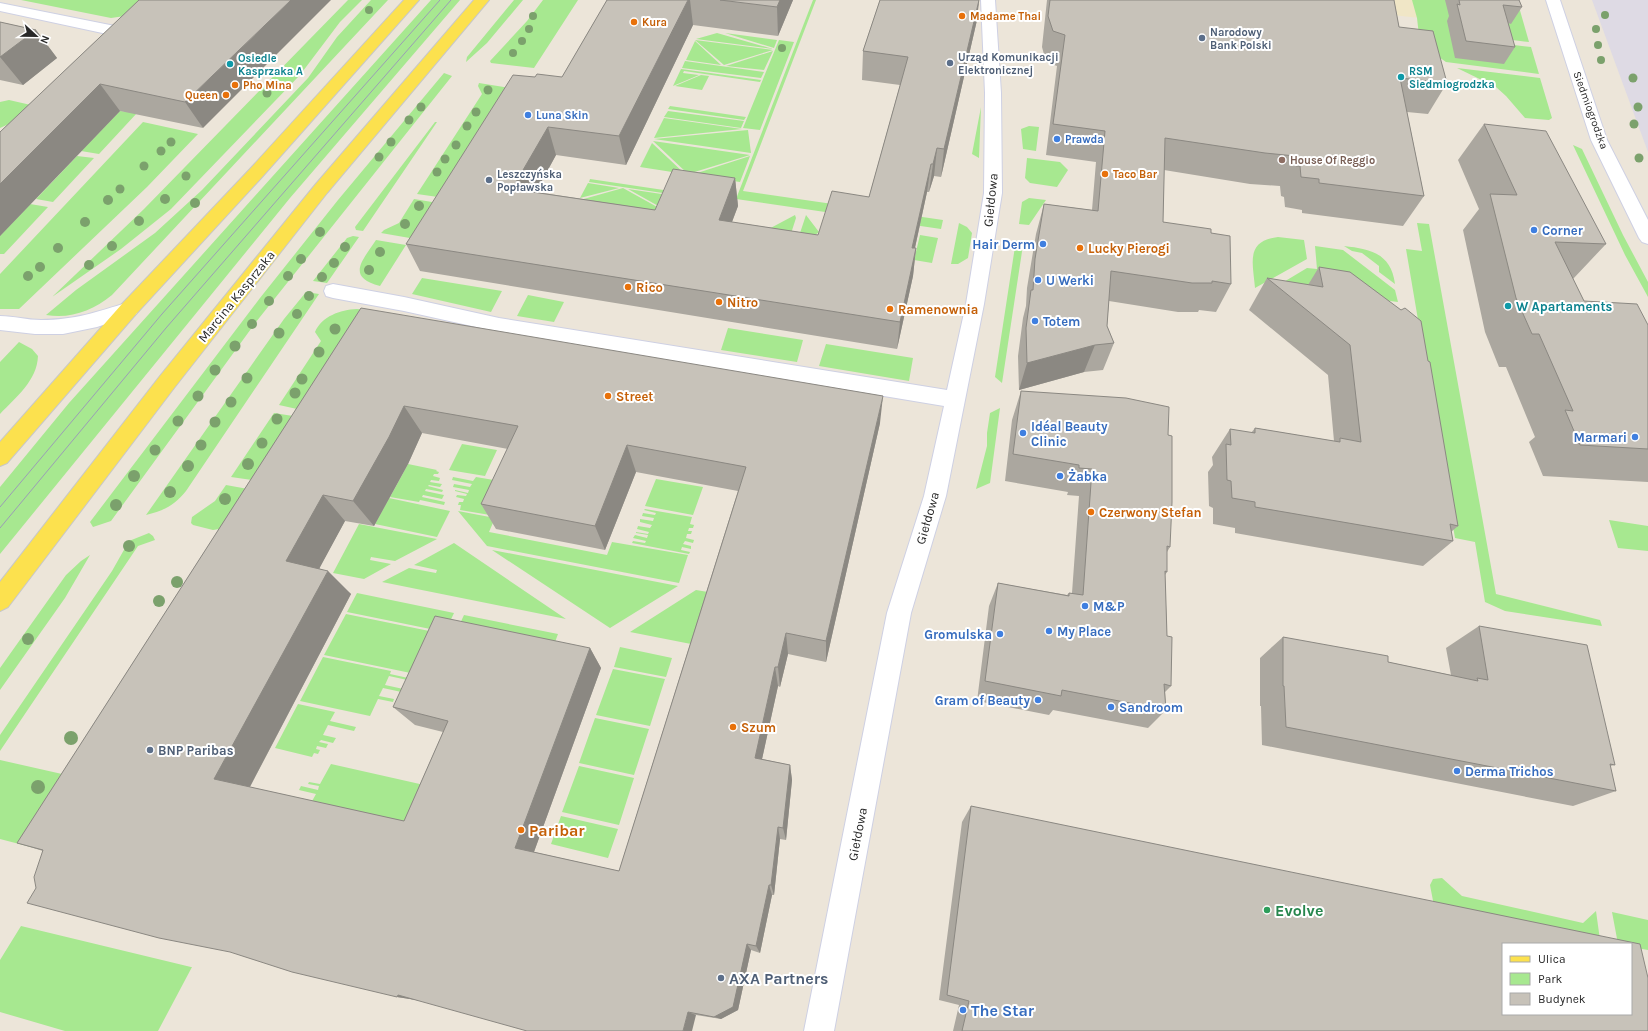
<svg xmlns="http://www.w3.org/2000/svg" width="1648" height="1031" font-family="Karla,sans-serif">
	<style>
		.industrial { fill: #dedae4 }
		.education { fill: #f0e6c6 }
		.green { fill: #a7e890 }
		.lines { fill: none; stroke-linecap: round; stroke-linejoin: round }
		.minor-casing { stroke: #ced0e3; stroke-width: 2 }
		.major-casing { stroke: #c7c7c7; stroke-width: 2 }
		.minor { fill: #fff; fill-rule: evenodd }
		.major { fill: #fce14e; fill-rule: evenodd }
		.tram { stroke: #9b9db5; stroke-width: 1 }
		.tree { fill: #7ba16c }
		.wall { fill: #aba79f; fill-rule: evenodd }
		.shaded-wall { fill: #8b8882 }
		.building { fill: #c7c2b9; stroke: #8b8882; fill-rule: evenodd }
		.food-dot { fill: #e8710a; stroke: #fff; stroke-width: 1.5 }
		.service-dot { fill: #5c6f8a; stroke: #fff; stroke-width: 1.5 }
		.culture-dot { fill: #0f9aa8; stroke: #fff; stroke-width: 1.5 }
		.shop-dot { fill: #3f7fe0; stroke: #fff; stroke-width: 1.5 }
		.education-dot { fill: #8d6e63; stroke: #fff; stroke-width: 1.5 }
		.leisure-dot { fill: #2e9e5b; stroke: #fff; stroke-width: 1.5 }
		.labels { text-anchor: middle; stroke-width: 4; stroke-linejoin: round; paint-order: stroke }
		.far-food-label { font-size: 11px; font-weight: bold; fill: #c56008; stroke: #fff; text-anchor: start }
		.far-service-label { font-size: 11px; font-weight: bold; fill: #4e5e75; stroke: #fff; text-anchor: start }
		.far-culture-label { font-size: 11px; font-weight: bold; fill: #0d838f; stroke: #fff; text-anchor: start }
		.far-street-label { font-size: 11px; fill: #282828; stroke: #fff }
		.far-shop-label { font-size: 11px; font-weight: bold; fill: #366cbe; stroke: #fff; text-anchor: start }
		.far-education-label { font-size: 11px; font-weight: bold; fill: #785e54; stroke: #fff; text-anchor: start }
		.street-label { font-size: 13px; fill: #282828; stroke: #fff }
		.shop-label { font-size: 13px; font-weight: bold; fill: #366cbe; stroke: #fff; text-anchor: start }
		.food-label { font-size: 13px; font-weight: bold; fill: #c56008; stroke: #fff; text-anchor: start }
		.culture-label { font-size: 13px; font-weight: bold; fill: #0d838f; stroke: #fff; text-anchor: start }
		.service-label { font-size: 13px; font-weight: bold; fill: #4e5e75; stroke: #fff; text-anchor: start }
		.near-food-label { font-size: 16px; font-weight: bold; fill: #c56008; stroke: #fff; text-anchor: start }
		.near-leisure-label { font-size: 16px; font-weight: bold; fill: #27864d; stroke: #fff; text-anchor: start }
		.near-service-label { font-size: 16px; font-weight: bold; fill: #4e5e75; stroke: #fff; text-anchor: start }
		.near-shop-label { font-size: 16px; font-weight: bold; fill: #366cbe; stroke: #fff; text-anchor: start }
	</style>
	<rect width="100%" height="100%" fill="#ece5d9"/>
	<path class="industrial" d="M1592 0H1648V152Z"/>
	<path class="education" d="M1258 0H1425L1429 19 1374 13Z"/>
	<path class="green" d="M21 0H167L153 12 111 18Z
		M348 0H362L340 22 300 75 171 209 121 249 52 297 144 209Z
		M371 0H388L112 295C92 311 71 319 46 315L76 290 155 233 202 190 308 78 337 37Z
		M431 0H460L290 198 0 554V487L69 403Z
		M514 0H523L487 43 466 62 467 57Z
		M543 0H578L534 68 491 63 490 61 527 21Z
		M813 0H816L743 191 943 220 941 229 736 199Z
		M1412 0H1464L1498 43 1531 47 1539 74 1446 62 1420 44 1417 18Z
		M1519 7 1529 42 1497 38 1492 21Z
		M717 33 773 49 696 39Z
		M725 33 777 40 774 48Z
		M695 40 773 50 724 65Z
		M779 40 794 42 760 130 743 128Z
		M695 41 721 65 686 60Z
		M773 51 764 70 726 66Z
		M685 61 764 72 761 78 682 68Z
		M1457 68 1540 78 1552 118 1549 120 1525 118 1506 96 1496 87Z
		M681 69 761 80 760 82 684 71 683 73 699 75 673 86Z
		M444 73 452 76 256 322 111 521 93 527 90 522 260 298 338 200Z
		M701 75 709 76 702 90 675 86Z
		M479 83 516 89 452 199 417 194 482 94 478 86Z
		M9 100 44 108 0 128V102Z
		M670 106 746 117 744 120 668 109Z
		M981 107 979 158 972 154Z
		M120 111 137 113 99 154 81 151Z
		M668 111 744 121 741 128 664 117Z
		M664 118 742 129 654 138Z
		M143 122 198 134 147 187 19 309H0V274Z
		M435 122H437L363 231 356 230 355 227Z
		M1029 126 1039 127 1036 151 1023 149 1021 129Z
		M748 130 751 153 654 139Z
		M653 141 750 155 688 174Z
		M652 143 685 174 640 167Z
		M1573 145 1582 149 1623 235 1648 282V297L1625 255Z
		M77 156 94 158 53 202 36 199Z
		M750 156 740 182 691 175Z
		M1027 158 1060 162 1068 170 1057 187 1030 183 1025 178Z
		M590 179 677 192 676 195 589 182Z
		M588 183 619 188 580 198Z
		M623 188 668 213 580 200Z
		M628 189 675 196 669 212Z
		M1029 198 1046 200 1029 225 1019 224 1022 202Z
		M414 199 450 205 427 241 381 233 384 230 399 223Z
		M30 204 48 207 4 254H0V235Z
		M795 215 796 218 786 249 765 231Z
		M806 215 819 232 794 251Z
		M959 223 967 227 972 233 968 258 958 264H951Z
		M1417 223 1429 224 1496 594 1600 620 1602 626 1505 611 1485 602 1475 542 1455 538 1406 249 1422 251Z
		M920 235 938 238 932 263 914 260Z
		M353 236 359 237 327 283 313 281 347 238Z
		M1278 237 1304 240 1307 259 1255 288C1253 263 1245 241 1278 237Z
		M376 240 406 245 380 286C346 277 362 261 376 240Z
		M1016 240 1023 245 1002 383 995 377Z
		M1315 246 1343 250 1395 290 1398 302 1277 286 1307 268 1317 269Z
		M1344 246C1370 249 1391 253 1395 284L1379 272V266L1362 253 1352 251Z
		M422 278 502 291 491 312 412 294Z
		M306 292 319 294 186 491C175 505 163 511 146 515L284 319Z
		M528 295 564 302 554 322 517 316Z
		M357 309 366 310 297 409 279 405 321 341 315 332C322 316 340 310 357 309Z
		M728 328 803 340 797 362 721 350Z
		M19 342 32 349 38 356C37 381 16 397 0 414V362Z
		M826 344 913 358 909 381 819 366Z
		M1000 408 990 483 976 489 987 446V433L990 413Z
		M274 413 293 416 252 480 231 477Z
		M462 444 497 450 485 476 449 470Z
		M408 464 437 470 436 471 439 472 438 474H434L433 476 440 478 439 481 431 480 430 482 442 484 440 487 429 485 428 486 443 490 442 492 426 489 425 491 444 495 442 499 423 495 422 497 445 502 444 505 420 500 419 502 390 497Z
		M453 477 473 481 476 477 511 483 496 516 460 510 461 505H458L459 502H463L464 499 456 497 457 495 466 496 467 494 455 491V490L468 493 469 490 453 487 454 484 470 487 472 484 452 480Z
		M656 479 703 487 693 515 645 506Z
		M226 485 248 489 219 529 213 530 193 525 191 523 192 517 215 501Z
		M389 498 450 511 437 537 375 524Z
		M645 509 692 517 690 524 694 525 693 528H689L688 531H692L691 534H687L686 538 694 540 693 543 685 541 683 544 691 546V549L682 547 681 550 690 552 689 554 632 543 633 541 645 543 646 541 633 538 635 535 647 538 648 535 636 533V532L648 534 649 532 637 529 638 526 650 528 652 525 640 522V519L653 521 654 518 642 516 643 513 655 515 656 513 644 510Z
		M458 511 495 518 489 532 607 555 612 542 688 555 679 583 487 546Z
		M1609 520 1648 526V551L1618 548Z
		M359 524 437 539 395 561 371 557 370 560 391 564 364 579 333 573Z
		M149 533 153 536 155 540 138 546 0 751V735L112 571 129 541Z
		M454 543 566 619 382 582 409 568 436 573 437 570 414 565Z
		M492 550 678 586 610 628Z
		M90 555 65 598 0 690V668L66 575 81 561Z
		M696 590 708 592 691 644 630 632Z
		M357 593 454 613 445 632 347 612Z
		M346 614 444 634 425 676 324 655Z
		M464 615 558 634 551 653 455 634Z
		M620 647 672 658 666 677 614 667Z
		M323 657 391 671 390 674 422 681 421 683 389 676 385 685 408 690 406 693 383 688 379 696 394 699 393 702 378 699 370 716 300 701Z
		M613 669 665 679 650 726 596 715Z
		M298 704 335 712 330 721 356 727 354 731 328 725 323 735 336 738 333 743 321 740 319 742 328 744 326 748 317 746 316 749 320 750 318 754 314 753 312 757 275 748Z
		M595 718 649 729 634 775 579 763Z
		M0 760 93 781 50 852 0 839Z
		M331 764 442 789 425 829 311 803 316 794 299 790 301 786 318 790 319 786 308 784 309 782 320 784Z
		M579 766 634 778 619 825 562 812Z
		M561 816 618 829 608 858 551 844Z
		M1442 878 1462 896 1583 923 1596 911 1600 940 1434 906 1430 885 1433 879Z
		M1612 912 1648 920V950L1631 947V944H1618Z
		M21 926 191 967H192L158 1031H65L0 1012V960Z"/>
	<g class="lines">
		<g class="minor-casing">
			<path id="minor" d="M981 0H995L1001 93 1002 193 984 304 946 496 911 613 834 1031H804L887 613 924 496 944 406 499 332 404 311 333 298 326 296 324 291 326 286 333 284 404 297 499 318 947 390 966 304 984 193 985 93Z
				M1546 0H1560L1607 140 1648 220V244L1642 242 1639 238 1591 140Z
				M0 3 135 30 140 32 143 35 140 38 135 40 0 11Z
				M129 302 136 304 139 309 136 314 97 327 63 334H35L0 330V316C14 316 27 320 41 320 75 320 97 312 129 302Z"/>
		</g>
		<g class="major-casing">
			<path id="major" d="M404 0H419L262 177 136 314 7 463 0 466V442L122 304 250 169Z
				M474 0H489L327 193 174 388 8 607 0 611V582L160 376 315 185Z"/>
		</g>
		<use href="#minor" class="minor"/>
		<use href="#major" class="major"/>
		<path class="tram" d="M0 507 162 314 440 0
			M0 528 166 328 451 0"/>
	</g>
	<g class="tree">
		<circle cx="369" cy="10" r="4"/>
		<circle cx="1605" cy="15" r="4"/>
		<circle cx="533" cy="16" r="4"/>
		<circle cx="529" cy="29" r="4"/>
		<circle cx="1596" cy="29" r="4"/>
		<circle cx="522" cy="41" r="4"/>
		<circle cx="1598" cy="45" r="4"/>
		<circle cx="782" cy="48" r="4"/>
		<circle cx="513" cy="53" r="4"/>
		<circle cx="1601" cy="60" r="4"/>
		<circle cx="1633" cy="78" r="4.5"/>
		<circle cx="488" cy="90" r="4.5"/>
		<circle cx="267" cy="93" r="4.5"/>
		<circle cx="421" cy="107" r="4.5"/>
		<circle cx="1638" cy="107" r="4.5"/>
		<circle cx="476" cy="112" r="4.5"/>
		<circle cx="409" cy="120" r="4.5"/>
		<circle cx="1634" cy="124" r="4.5"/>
		<circle cx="467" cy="126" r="4.5"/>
		<circle cx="171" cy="142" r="4.5"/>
		<circle cx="391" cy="142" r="4.5"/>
		<circle cx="456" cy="145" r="4.5"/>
		<circle cx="161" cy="151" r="4.5"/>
		<circle cx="379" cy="157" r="4.5"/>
		<circle cx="1639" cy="158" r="4.5"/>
		<circle cx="445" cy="159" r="4.5"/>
		<circle cx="144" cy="166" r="4.5"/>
		<circle cx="437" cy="172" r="4.5"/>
		<circle cx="186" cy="176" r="4.5"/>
		<circle cx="120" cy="189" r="4.5"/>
		<circle cx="165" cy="199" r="5"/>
		<circle cx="108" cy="200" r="5"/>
		<circle cx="195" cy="203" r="5"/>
		<circle cx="419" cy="206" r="5"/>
		<circle cx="139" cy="221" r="5"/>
		<circle cx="85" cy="222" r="5"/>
		<circle cx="405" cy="224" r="5"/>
		<circle cx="320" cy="232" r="5"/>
		<circle cx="112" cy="246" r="5"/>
		<circle cx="345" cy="247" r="5"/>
		<circle cx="58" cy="248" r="5"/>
		<circle cx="380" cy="252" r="5"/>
		<circle cx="301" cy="259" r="5"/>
		<circle cx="334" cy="263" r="5"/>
		<circle cx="89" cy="265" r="5"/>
		<circle cx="40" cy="267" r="5"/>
		<circle cx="369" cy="270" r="5"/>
		<circle cx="28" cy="276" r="5"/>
		<circle cx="288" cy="276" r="5"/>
		<circle cx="322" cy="277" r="5"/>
		<circle cx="309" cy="296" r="5"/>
		<circle cx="269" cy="301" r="5"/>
		<circle cx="297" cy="314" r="5"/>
		<circle cx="252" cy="324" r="5"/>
		<circle cx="335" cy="329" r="5.5"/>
		<circle cx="279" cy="333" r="5.5"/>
		<circle cx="235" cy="346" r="5.5"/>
		<circle cx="319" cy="352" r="5.5"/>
		<circle cx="215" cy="370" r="5.5"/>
		<circle cx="247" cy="378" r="5.5"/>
		<circle cx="302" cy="379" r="5.5"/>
		<circle cx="295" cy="393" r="5.5"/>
		<circle cx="198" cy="396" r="5.5"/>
		<circle cx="231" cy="402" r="5.5"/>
		<circle cx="277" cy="419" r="5.5"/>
		<circle cx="178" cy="421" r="5.5"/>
		<circle cx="215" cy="422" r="5.5"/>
		<circle cx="262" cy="443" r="5.5"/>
		<circle cx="201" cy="445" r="5.5"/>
		<circle cx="155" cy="450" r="5.5"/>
		<circle cx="248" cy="464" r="6"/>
		<circle cx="188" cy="466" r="6"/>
		<circle cx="134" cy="476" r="6"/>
		<circle cx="170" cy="492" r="6"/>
		<circle cx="225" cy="499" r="6"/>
		<circle cx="116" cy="505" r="6"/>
		<circle cx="129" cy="546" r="6"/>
		<circle cx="177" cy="582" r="6"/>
		<circle cx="159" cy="601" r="6"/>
		<circle cx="28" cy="639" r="6"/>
		<circle cx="71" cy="738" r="7"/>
		<circle cx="38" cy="787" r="7"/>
	</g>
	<path class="wall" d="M139 0 203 128 120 111 0 236V132Z
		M607 0H793L778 36 693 25 626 165 556 155 536 192 655 210 735 178 738 206 732 222 818 235 869 197 900 85 862 80 863 51 880 0H979L977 20 941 177 934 176 929 192H927L915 248H916L913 276 897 349 420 271 406 244 535 77H562Z
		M1047 0H1394L1399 27 1447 83 1428 114 1407 112 1424 196 1403 226 1302 213V210L1285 207 1284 197 1281 196 1280 186 1250 184 1164 170 1163 222 1211 233 1231 284 1216 312 1199 310 1198 312H1178L1109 301 1107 326 1114 343 1103 370 1084 372 1019 390 1018 356 1023 318 1026 306 1027 288 1036 234 1044 204 1092 210 1096 162 1046 155 1057 66 1046 62 1042 47Z
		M1445 0H1519L1522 7 1511 24 1508 23 1515 47 1504 64 1455 58 1447 21 1449 16Z
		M0 22 36 30 57 58 23 85 0 80Z
		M1484 124 1606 244 1573 279 1584 301 1648 325V482L1543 476 1529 442 1535 437 1506 367H1499L1485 332 1463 230 1479 209 1458 160Z
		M1319 267 1458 526 1451 532 1453 541 1423 566 1235 533V528L1213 524V508L1209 506 1208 472 1213 465 1212 457 1230 429 1251 433 1255 428 1334 441 1328 375 1249 310 1267 278 1308 285Z
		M361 308 880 423 826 662 788 654 780 687 778 686 762 759 790 765 792 780 786 840 780 839 774 895H772L760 953 751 950 738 1010 721 1019 696 1015 417 1000 397 997 36 888 43 851 17 843ZM422 433 508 449 481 504 496 529 605 550 636 472 738 491 619 871 534 852 601 668 590 648 393 707 415 725 443 732 404 821 250 787 351 594 319 568 345 521 374 526 408 464Z
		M1021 391 1168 435 1170 547 1167 552V572L1165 575 1167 636 1171 686 1165 692 1166 710 1148 728 1053 710 1049 715 977 701 989 606 998 583 1067 595 1069 593H1072L1079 496 1067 495 1068 492 1005 481 1012 420Z
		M1479 626 1615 765 1610 766 1616 791 1573 806 1262 745 1261 706H1260V658L1283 637 1388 662 1451 675 1446 648Z
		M971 806 1648 1031H953L959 1005 939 1000 962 822Z"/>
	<path class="shaded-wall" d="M291 0H331L203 128 185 102Z
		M688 0H690L693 25 626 165 619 136Z
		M780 0H793L778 36 777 7Z
		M979 0 977 20 941 177 944 149Z
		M36 30 57 58 23 85 0 57Z
		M100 84 120 111 0 236V184Z
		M548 127 556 155 522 217 512 189Z
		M937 148 934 176 929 192 933 164Z
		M931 164 927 192 909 275 912 248Z
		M735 178 738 206 722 248 719 220Z
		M916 248 913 276 897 349 900 322Z
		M1095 345 1084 372 1019 390 1027 363Z
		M883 396 880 423 826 662V641Z
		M404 406 422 433 408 464 374 526 353 501Z
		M627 445 636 472 605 550 595 526Z
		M323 495 345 521 311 584 286 561Z
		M328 571 351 594 246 794 214 779Z
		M786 633 788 654 780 687 778 667Z
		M590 648 601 668 531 860 515 848Z
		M775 667 778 686 759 773 755 758Z
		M790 765 792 780 786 840 783 828Z
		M778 827 780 839 774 895 771 885Z
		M769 885 772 895 760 953 756 946Z
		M747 944 751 950 738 1010 721 1019 714 1017Z
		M398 995 422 1001 397 997Z
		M688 1012 696 1015 692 1031H683Z"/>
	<path class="building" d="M139 0H291L185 102 100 84 0 184V132Z
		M607 0H688L619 136 548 127 512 189 655 210 673 169 735 178 719 220 818 235 832 191 869 197 908 57 863 51 880 0H979L944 149 937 148 933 164H931L912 248H916L900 322 406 244 513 75 535 77 537 74 562 77Z
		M720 0H780L777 7Z
		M1050 0H1394L1399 27 1433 31 1447 83 1400 78 1424 196 1319 183V179L1301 177 1300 166H1296L1295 156 1265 153 1165 138 1163 222 1211 229V233L1230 236 1231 284 1212 281V283H1192L1111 271 1107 326 1114 343 1095 345 1027 363 1026 328 1031 290H1033L1035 259 1044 204 1098 211 1105 131 1053 124 1065 35 1053 31 1048 16Z
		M1459 0H1519L1522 7 1503 5 1515 47 1466 41 1457 4 1460 5Z
		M0 22 36 30 0 57Z
		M1484 124 1546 131 1606 244 1555 242 1584 301 1637 304 1648 325V449L1580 445 1565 410 1573 411 1539 334H1532L1516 298 1490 194 1517 195Z
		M1319 267 1350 272 1401 310 1405 308 1421 321 1428 361 1430 362 1458 526 1450 524 1453 541 1255 507V502L1232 498 1231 481 1227 480 1226 444 1231 445 1230 429 1255 433V428L1340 442V438L1361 442 1350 345 1267 278 1323 287Z
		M361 308 883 396 826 641 786 633 778 667H775L755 758 790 765 783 828 778 827 771 885H769L756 946 747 944 733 1007 714 1017 688 1012 683 1031H527L398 995 397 997 292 972 230 952 159 938 27 903 36 888 34 877 43 850 17 843ZM404 406 518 426 481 504 595 526 627 445 746 467 619 871 515 848 590 648 435 616 393 707 448 721 404 821 214 779 328 571 286 561 323 495 353 501 389 437Z
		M1021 391 1126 398 1169 407 1168 435 1172 436V502L1170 547 1167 546V572L1165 571 1167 636 1172 637 1171 686 1164 684 1166 710 1062 690 1061 696 985 681 998 583 1069 596V593L1083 595 1092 469 1079 468V465L1013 454Z
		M1479 626 1587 645 1615 765 1610 764 1616 791 1286 727 1284 686H1283V637L1388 656V662L1478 681 1477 678 1488 680Z
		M971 806 1640 944 1648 978V1031H962L969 1001 947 995ZM1503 944H1631V1014H1503Z"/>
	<g class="food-dot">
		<circle cx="962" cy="16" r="4"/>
		<circle cx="634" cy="22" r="4"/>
		<circle cx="235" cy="85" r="4"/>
		<circle cx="226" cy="95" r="4"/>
		<circle cx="1105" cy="174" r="4"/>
		<circle cx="1080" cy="248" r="4"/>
		<circle cx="628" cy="287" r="4"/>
		<circle cx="719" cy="302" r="4"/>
		<circle cx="890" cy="309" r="4"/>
		<circle cx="608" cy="396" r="4"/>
		<circle cx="1091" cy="512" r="4"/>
		<circle cx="733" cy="727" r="4"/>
		<circle cx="521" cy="830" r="4"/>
	</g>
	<g class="service-dot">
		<circle cx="1202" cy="38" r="4"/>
		<circle cx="950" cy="63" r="4"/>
		<circle cx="489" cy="180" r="4"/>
		<circle cx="150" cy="750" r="4"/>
		<circle cx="721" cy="978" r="4"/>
	</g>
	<g class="culture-dot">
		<circle cx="230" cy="64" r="4"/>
		<circle cx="1401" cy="77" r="4"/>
		<circle cx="1508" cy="306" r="4"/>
	</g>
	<g class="shop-dot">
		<circle cx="528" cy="115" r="4"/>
		<circle cx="1057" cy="139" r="4"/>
		<circle cx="1534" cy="230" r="4"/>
		<circle cx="1043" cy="244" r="4"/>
		<circle cx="1038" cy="280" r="4"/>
		<circle cx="1035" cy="321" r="4"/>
		<circle cx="1023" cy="433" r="4"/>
		<circle cx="1635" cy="437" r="4"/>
		<circle cx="1060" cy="476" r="4"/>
		<circle cx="1085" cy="606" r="4"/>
		<circle cx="1049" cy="631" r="4"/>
		<circle cx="1000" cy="634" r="4"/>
		<circle cx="1038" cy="700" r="4"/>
		<circle cx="1111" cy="707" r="4"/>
		<circle cx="1457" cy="771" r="4"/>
		<circle cx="963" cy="1010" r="4"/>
	</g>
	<circle class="education-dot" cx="1282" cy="160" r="4"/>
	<circle class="leisure-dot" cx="1267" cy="910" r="4"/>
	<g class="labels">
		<g class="far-food-label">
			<text x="970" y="20">Madame Thai</text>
			<text x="642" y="26">Kura</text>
			<text x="243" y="89">Pho Mina</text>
			<text x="218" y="99" text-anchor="end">Queen</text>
			<text x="1113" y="178">Taco Bar</text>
		</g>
		<g class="far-service-label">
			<text x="1210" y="36">Narodowy<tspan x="1210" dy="13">Bank Polski</tspan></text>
			<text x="958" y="61">Urząd Komunikacji<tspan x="958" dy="13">Elektronicznej</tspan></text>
			<text x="497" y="178">Leszczyńska<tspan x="497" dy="13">Popławska</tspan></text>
		</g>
		<g class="far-culture-label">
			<text x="238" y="62">Osiedle<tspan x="238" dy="13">Kasprzaka A</tspan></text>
			<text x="1409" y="75">RSM<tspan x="1409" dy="13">Siedmiogrodzka</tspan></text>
		</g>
		<g class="far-street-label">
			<text transform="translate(1591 110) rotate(70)" y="4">Siedmiogrodzka</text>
		</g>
		<g class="far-shop-label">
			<text x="536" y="119">Luna Skin</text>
			<text x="1065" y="143">Prawda</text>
		</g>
		<g class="far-education-label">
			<text x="1290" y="164">House Of Reggio</text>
		</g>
		<g class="street-label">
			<text transform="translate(990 200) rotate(-84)" y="5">Giełdowa</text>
			<text transform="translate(236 296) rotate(-51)" y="5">Marcina Kasprzaka</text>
			<text transform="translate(927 518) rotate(-74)" y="5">Giełdowa</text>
			<text transform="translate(857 834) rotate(-79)" y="5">Giełdowa</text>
		</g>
		<g class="shop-label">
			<text x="1542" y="235">Corner</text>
			<text x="1035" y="249" text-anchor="end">Hair Derm</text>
			<text x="1046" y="285">U Werki</text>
			<text x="1043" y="326">Totem</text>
			<text x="1031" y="431">Idéal Beauty<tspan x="1031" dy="15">Clinic</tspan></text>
			<text x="1627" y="442" text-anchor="end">Marmari</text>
			<text x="1068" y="481">Żabka</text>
			<text x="1093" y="611">M&amp;P</text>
			<text x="1057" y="636">My Place</text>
			<text x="992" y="639" text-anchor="end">Gromulska</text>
			<text x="1030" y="705" text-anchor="end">Gram of Beauty</text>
			<text x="1119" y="712">Sandroom</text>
			<text x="1465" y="776">Derma Trichos</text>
		</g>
		<g class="food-label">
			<text x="1088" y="253">Lucky Pierogi</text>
			<text x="636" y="292">Rico</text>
			<text x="727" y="307">Nitro</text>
			<text x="898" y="314">Ramenownia</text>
			<text x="616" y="401">Street</text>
			<text x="1099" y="517">Czerwony Stefan</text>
			<text x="741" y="732">Szum</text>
		</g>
		<g class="culture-label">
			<text x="1516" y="311">W Apartaments</text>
		</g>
		<g class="service-label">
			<text x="158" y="755">BNP Paribas</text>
		</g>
		<g class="near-food-label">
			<text x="529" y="836">Paribar</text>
		</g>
		<g class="near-leisure-label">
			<text x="1275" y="916">Evolve</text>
		</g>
		<g class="near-service-label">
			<text x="729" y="984">AXA Partners</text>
		</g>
		<g class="near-shop-label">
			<text x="971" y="1016">The Star</text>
		</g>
	</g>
	<rect x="1502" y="943" width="130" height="72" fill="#ffffff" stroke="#a9a9a9"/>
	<rect x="1510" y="956" width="20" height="6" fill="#fce14e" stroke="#a9a9a9"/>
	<text x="1538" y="963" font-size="12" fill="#282828">Ulica</text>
	<rect x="1510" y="973" width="20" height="12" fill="#a7e890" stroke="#a9a9a9"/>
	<text x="1538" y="983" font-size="12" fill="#282828">Park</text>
	<rect x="1510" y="993" width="20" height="12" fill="#c7c2b9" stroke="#a9a9a9"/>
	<text x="1538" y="1003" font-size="12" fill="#282828">Budynek</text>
	<g transform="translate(36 36) rotate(112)" stroke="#ffffff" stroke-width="3" paint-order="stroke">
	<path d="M0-3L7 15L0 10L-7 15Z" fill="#282828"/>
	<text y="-6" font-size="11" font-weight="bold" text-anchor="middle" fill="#282828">N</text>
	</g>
</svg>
